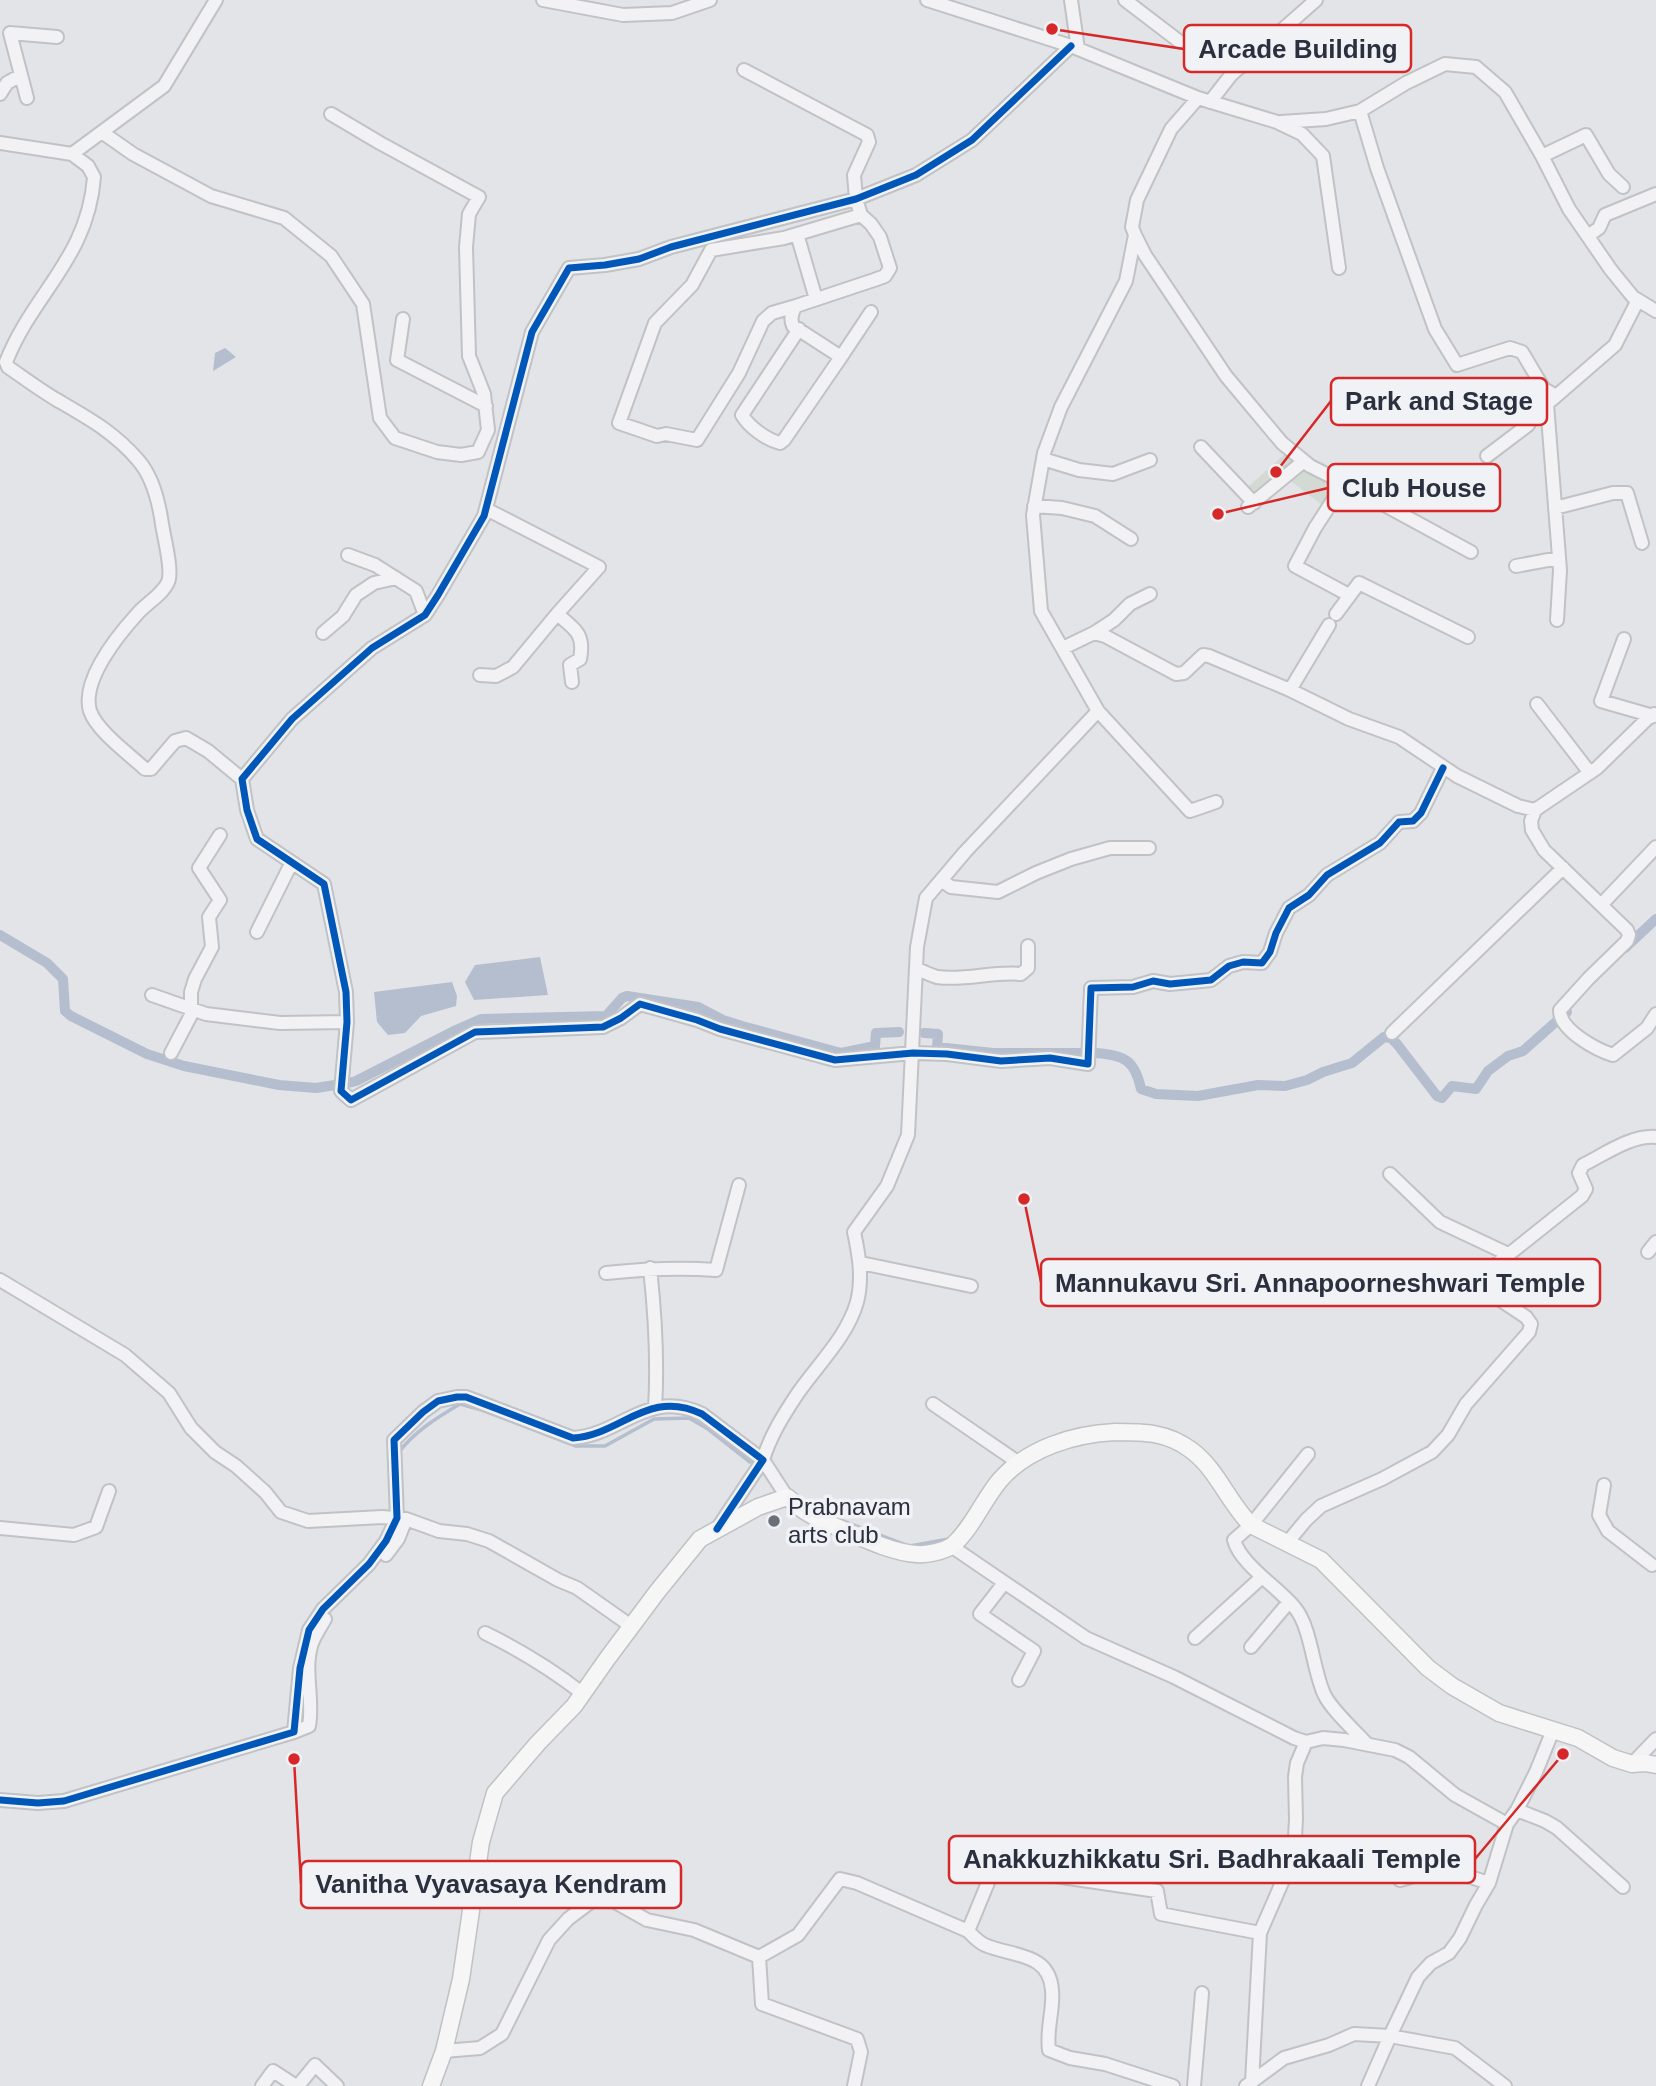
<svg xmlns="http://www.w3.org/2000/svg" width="1656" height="2086" font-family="Helvetica,sans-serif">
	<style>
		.green { fill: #d2dad3 }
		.water { fill: #b4bece }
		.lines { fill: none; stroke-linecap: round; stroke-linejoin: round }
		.stream { stroke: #b4bece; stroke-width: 3.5 }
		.canal { stroke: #b4bece; stroke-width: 10 }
		.minor-casing { stroke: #c1c2c5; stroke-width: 16 }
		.major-casing { stroke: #bfc1c4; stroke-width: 19 }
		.minor { stroke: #f2f2f4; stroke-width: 12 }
		.major { stroke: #f6f6f6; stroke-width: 16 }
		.cycleway-casing { stroke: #f1f2f6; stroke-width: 11 }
		.cycleway { stroke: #0057b8; stroke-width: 7 }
		.poi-dot { fill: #6b6f79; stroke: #f1f2f6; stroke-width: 2.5 }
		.labels { text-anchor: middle; stroke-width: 7; stroke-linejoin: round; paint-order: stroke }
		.poi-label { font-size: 24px; fill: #2b303e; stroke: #f1f2f6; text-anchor: start }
		.leader { fill: none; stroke: #d62828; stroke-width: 2.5 }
		.callout-dot { fill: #d62828; stroke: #f1f2f6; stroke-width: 2.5 }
		.callout { fill: #f1f2f6; stroke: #d62828; stroke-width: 2.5 }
		.callout-label { font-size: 26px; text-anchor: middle; font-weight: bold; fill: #2b303e }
	</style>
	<rect width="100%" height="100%" fill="#e2e4e7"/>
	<path class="green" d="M1287 452 1298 461 1257 498 1247 488Z
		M1304 464 1344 483 1326 508 1287 478Z"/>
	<path class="water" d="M225 348 236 357 213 371 215 353Z
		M540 957 548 995 474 1000 465 982 475 965Z
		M452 982 457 996 456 1006 421 1016 405 1033 388 1035 377 1022 374 992Z"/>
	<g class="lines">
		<path class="stream" d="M399 1452C415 1431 438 1417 460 1404L482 1410 576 1446H605L654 1419 689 1418 708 1429 750 1462
			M807 1504 843 1521 903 1544
			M910 1546 949 1539"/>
		<path class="canal" d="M0 935 47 963 63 979 65 1011 71 1016 147 1054 184 1066 279 1085 316 1088 335 1085
			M1625 948 1656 919
			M924 1033 938 1034 937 1047 993 1053H1083
			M1096 1053C1124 1055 1135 1060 1141 1089L1156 1094 1198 1096 1258 1085 1285 1086 1307 1080 1323 1072 1352 1063 1384 1037 1391 1038 1397 1044 1437 1096 1442 1098 1452 1086 1476 1089 1488 1071 1508 1056 1523 1051 1567 1012
			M348 1083 356 1081 456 1030 481 1019 606 1016 622 998 627 996 698 1007 723 1020 742 1026 841 1053 875 1046 876 1033 899 1032"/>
		<g class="minor-casing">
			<path id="minor" d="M543 0 623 15 672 13 710 0
				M927 0 1071 46 1198 98 1277 122 1302 134 1323 156 1339 268
				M1071 0 1078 49
				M1125 0 1180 42
				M1071 46 972 140 916 175 856 199 671 247 639 259 605 265 569 268 532 332 484 516 438 595 425 615 372 648 292 719 242 779 247 810 257 839 324 884 346 992 347 1022 341 1091 351 1100 475 1032 603 1027 621 1018 640 1004 697 1020 720 1029 835 1060 913 1053 947 1054 1001 1061 1050 1058 1088 1064 1091 988 1133 987 1153 981 1170 984 1211 980 1229 966 1243 962 1262 963 1270 952 1276 933 1289 908 1309 895 1327 875 1380 843 1399 822 1413 821 1421 813 1443 768
				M744 70 867 135 869 142 854 175 856 199 861 215 871 224 880 237 890 268 885 276 874 280 796 306C791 313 790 319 793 326L841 357 871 312
				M21 75 27 98
				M0 94 7 83 21 75 10 33 57 37
				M1210 102 1231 75 1316 0
				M1360 111 1377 168 1435 329 1457 365 1510 348 1522 352 1544 389 1556 396
				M1281 122 1326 119 1360 111 1406 83 1445 64 1476 67 1505 92 1542 156 1569 209 1611 270 1633 297 1656 311
				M103 133 133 154 211 196 284 218 331 256 363 304 380 418 395 438 437 452 461 455 478 452 488 430 484 394 469 356 466 247 469 214 479 197 380 143 331 114
				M0 143 72 154 164 86 216 0
				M72 154 88 166 94 177C88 258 33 293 6 362L8 367C24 378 40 390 57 400 88 418 114 432 138 460 153 477 159 503 162 524 164 538 173 571 168 582 163 594 147 603 138 613 119 634 81 680 90 711 97 731 129 754 145 769H151L175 741 186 738 208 751 242 779
				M1542 156 1586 135 1609 174 1623 187
				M797 234 816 299
				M1135 235 1145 255 1226 376 1282 443 1310 466 1344 483 1315 528 1295 566 1349 595
				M1588 236 1599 228 1605 215 1656 194
				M796 306 772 313 763 321 739 373 697 440 666 434 657 436 619 423 655 323 692 285 711 250 784 238 861 215
				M403 319 397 360 486 406
				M799 329 742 415C749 427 767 440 780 443L784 440 841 357
				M1201 447 1254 503
				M1487 456 1528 425 1545 394
				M1043 459 1079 470 1113 474 1150 460
				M1344 483 1471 552
				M1034 506 1062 508 1095 516 1131 539
				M1248 507 1304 461
				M1555 508 1613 493H1627L1642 543
				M486 509 599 567 557 614C575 629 585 634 580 659L570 665 572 682
				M348 555 375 565 416 591 425 615
				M1516 566 1559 558
				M1336 614 1359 583 1468 637
				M1557 620 1560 570 1547 404 1615 345 1638 300
				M323 633 343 616 356 595 374 583 396 578
				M1094 633 1114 620 1130 604 1150 594
				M1624 639 1601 701 1653 716 1654 714
				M1063 648 1094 633 1105 636 1176 674 1184 673 1203 655 1209 656 1290 690 1349 719 1399 737 1457 776 1518 806 1535 810
				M480 675 496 676 513 667 557 614
				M1290 690 1329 625
				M1537 704 1590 773
				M1098 711 1190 811 1216 802
				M1656 715 1648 718 1597 768 1535 810 1531 821 1532 830 1544 850 1627 930 1629 935 1627 941 1589 978 1560 1010C1559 1030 1597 1050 1613 1055L1647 1028 1656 1014
				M941 880 951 887 998 892 1036 873 1071 859 1110 848H1149
				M1601 905 1656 847
				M257 932 291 864
				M916 969C923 971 930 975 937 977 965 981 993 971 1021 974L1028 968V946
				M152 995 206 1014 280 1023 347 1022
				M1392 1033 1563 868
				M171 1053 191 1015V992L195 979 212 947 209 917 220 900 199 868 220 835
				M1390 1174 1440 1222 1508 1254
				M1648 1252 1656 1242
				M861 1263 971 1286
				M650 1268C655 1314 658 1361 655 1408
				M606 1273C643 1269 678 1267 716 1270L739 1185
				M0 1280 125 1355 169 1393 191 1428 215 1452 236 1466 265 1492 281 1512 308 1521 382 1517 406 1519 439 1531 467 1534 489 1541 558 1580 577 1588 631 1626
				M933 1404 1019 1463
				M1308 1454 1251 1525 1234 1540C1240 1564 1279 1588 1295 1608 1311 1627 1313 1670 1324 1694 1330 1708 1355 1731 1366 1743
				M1604 1485 1599 1515 1608 1531 1652 1565
				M787 1497 763 1460C770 1436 784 1414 798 1393 818 1364 847 1337 857 1302 863 1279 859 1255 854 1232L887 1186 908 1135 917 947 926 898 965 852 1098 711 1041 611 1033 515 1044 453 1061 407 1126 281 1135 235 1132 227 1137 200 1171 129 1198 98
				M0 1528 74 1535 96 1527 109 1491
				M1287 1543 1306 1520 1321 1506 1382 1479 1432 1452 1448 1435 1466 1404 1529 1332 1531 1324 1526 1317 1481 1287 1480 1281 1483 1275 1582 1196 1586 1189 1579 1173 1583 1165C1605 1154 1631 1135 1656 1137
				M951 1546 1086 1638 1174 1677 1294 1738 1306 1742 1323 1738 1344 1740 1395 1750 1409 1757 1455 1795 1507 1824
				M386 1555 398 1539 406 1519
				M1004 1583 980 1614 1034 1651 1019 1680
				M485 1633C520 1650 551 1669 582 1693
				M1195 1638 1262 1577
				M1251 1647 1289 1602
				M294 1732 309 1726C314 1699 303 1669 312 1643 315 1635 321 1626 325 1619
				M1632 1764 1656 1739
				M0 1800 38 1803 64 1801 294 1732 300 1668 309 1630 323 1609 369 1564 386 1541 397 1518 394 1440 423 1412 438 1401 457 1397H466L573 1438C621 1435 648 1388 702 1414L763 1460 717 1529
				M1517 1810 1545 1821 1557 1828 1623 1887
				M1400 1880 1442 1868 1489 1883
				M968 1931 994 1868 1010 1864 1048 1875 1157 1891 1161 1914 1260 1933
				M759 1957 798 1935 840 1879 857 1883 968 1931C973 1936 978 1942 985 1945 1013 1957 1049 1952 1052 1990 1054 2010 1046 2028 1049 2050L1070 2058 1105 2064 1173 2086
				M759 1957 762 2004 857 2039 861 2052 854 2086
				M444 2051 480 2048 502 2034 549 1940 568 1919 601 1894 647 1920 694 1930 759 1957
				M1252 2082 1260 1933 1294 1855 1296 1819 1295 1777 1297 1763 1306 1742
				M262 2086 273 2071 296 2086
				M298 2086 315 2065 337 2086
				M1194 2086 1202 1993
				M1246 2086 1284 2058 1329 2045 1354 2034 1390 2036 1418 1977 1431 1963 1449 1953 1460 1938 1476 1905 1489 1883 1507 1824 1517 1810 1536 1772 1553 1730
				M1368 2086 1390 2036 1455 2048 1505 2086"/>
		</g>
		<g class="major-casing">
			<path id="major" d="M431 2086 444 2051 461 1979 481 1842 495 1793 538 1743 574 1706 607 1659 657 1592 700 1539 758 1507 787 1497C794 1502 800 1509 808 1513 815 1518 824 1521 832 1525 856 1535 891 1553 917 1554 927 1555 945 1551 953 1545 973 1527 983 1500 1000 1480 1028 1448 1074 1434 1115 1432 1144 1432 1167 1432 1191 1450 1217 1469 1228 1502 1251 1525L1321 1560 1428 1668 1452 1686 1499 1713 1578 1738 1613 1758 1632 1764 1645 1763 1656 1765"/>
		</g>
		<use href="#minor" class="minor"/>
		<use href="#major" class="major"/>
		<g class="cycleway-casing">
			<path id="cycleway" d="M1071 46 972 140 916 175 856 199 671 247 639 259 605 265 569 268 532 332 484 516 438 595 425 615 372 648 292 719 242 779 247 810 257 839 324 884 346 992 347 1022 341 1091 351 1100 475 1032 603 1027 621 1018 640 1004 697 1020 720 1029 835 1060 913 1053 947 1054 1001 1061 1050 1058 1088 1064 1091 988 1133 987 1153 981 1170 984 1211 980 1229 966 1243 962 1262 963 1270 952 1276 933 1289 908 1309 895 1327 875 1380 843 1399 822 1413 821 1421 813 1443 768
				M0 1800 38 1803 64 1801 294 1732 300 1668 309 1630 323 1609 369 1564 386 1541 397 1518 394 1440 423 1412 438 1401 457 1397H466L573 1438C621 1435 648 1388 702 1414L763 1460 717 1529"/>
		</g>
		<use href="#cycleway" class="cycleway"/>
	</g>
	<circle class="poi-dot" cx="774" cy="1521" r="7"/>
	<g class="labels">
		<g class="poi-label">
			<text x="788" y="1515">Prabnavam<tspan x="788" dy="28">arts club</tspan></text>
		</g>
	</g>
	<path class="leader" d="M1052 29L1184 49M1276 472L1331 401M1218 514L1328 488M1024 1199L1041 1282M1563 1754L1475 1859M294 1759L301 1884"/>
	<g class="callout-dot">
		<circle cx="1052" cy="29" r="7"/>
		<circle cx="1276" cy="472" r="7"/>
		<circle cx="1218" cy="514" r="7"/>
		<circle cx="1024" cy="1199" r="7"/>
		<circle cx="1563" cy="1754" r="7"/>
		<circle cx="294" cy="1759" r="7"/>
	</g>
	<g class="callout">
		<rect x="1184" y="25" width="227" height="47" rx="7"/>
		<rect x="1331" y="378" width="216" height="47" rx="7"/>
		<rect x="1328" y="464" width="172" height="47" rx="7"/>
		<rect x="1041" y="1259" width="559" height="47" rx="7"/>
		<rect x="949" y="1836" width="526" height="47" rx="7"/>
		<rect x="301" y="1861" width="380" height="47" rx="7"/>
	</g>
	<g class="callout-label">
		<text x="1298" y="58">Arcade Building</text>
		<text x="1439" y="410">Park and Stage</text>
		<text x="1414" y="497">Club House</text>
		<text x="1320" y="1292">Mannukavu Sri. Annapoorneshwari Temple</text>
		<text x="1212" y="1868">Anakkuzhikkatu Sri. Badhrakaali Temple</text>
		<text x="491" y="1893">Vanitha Vyavasaya Kendram</text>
	</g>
</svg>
